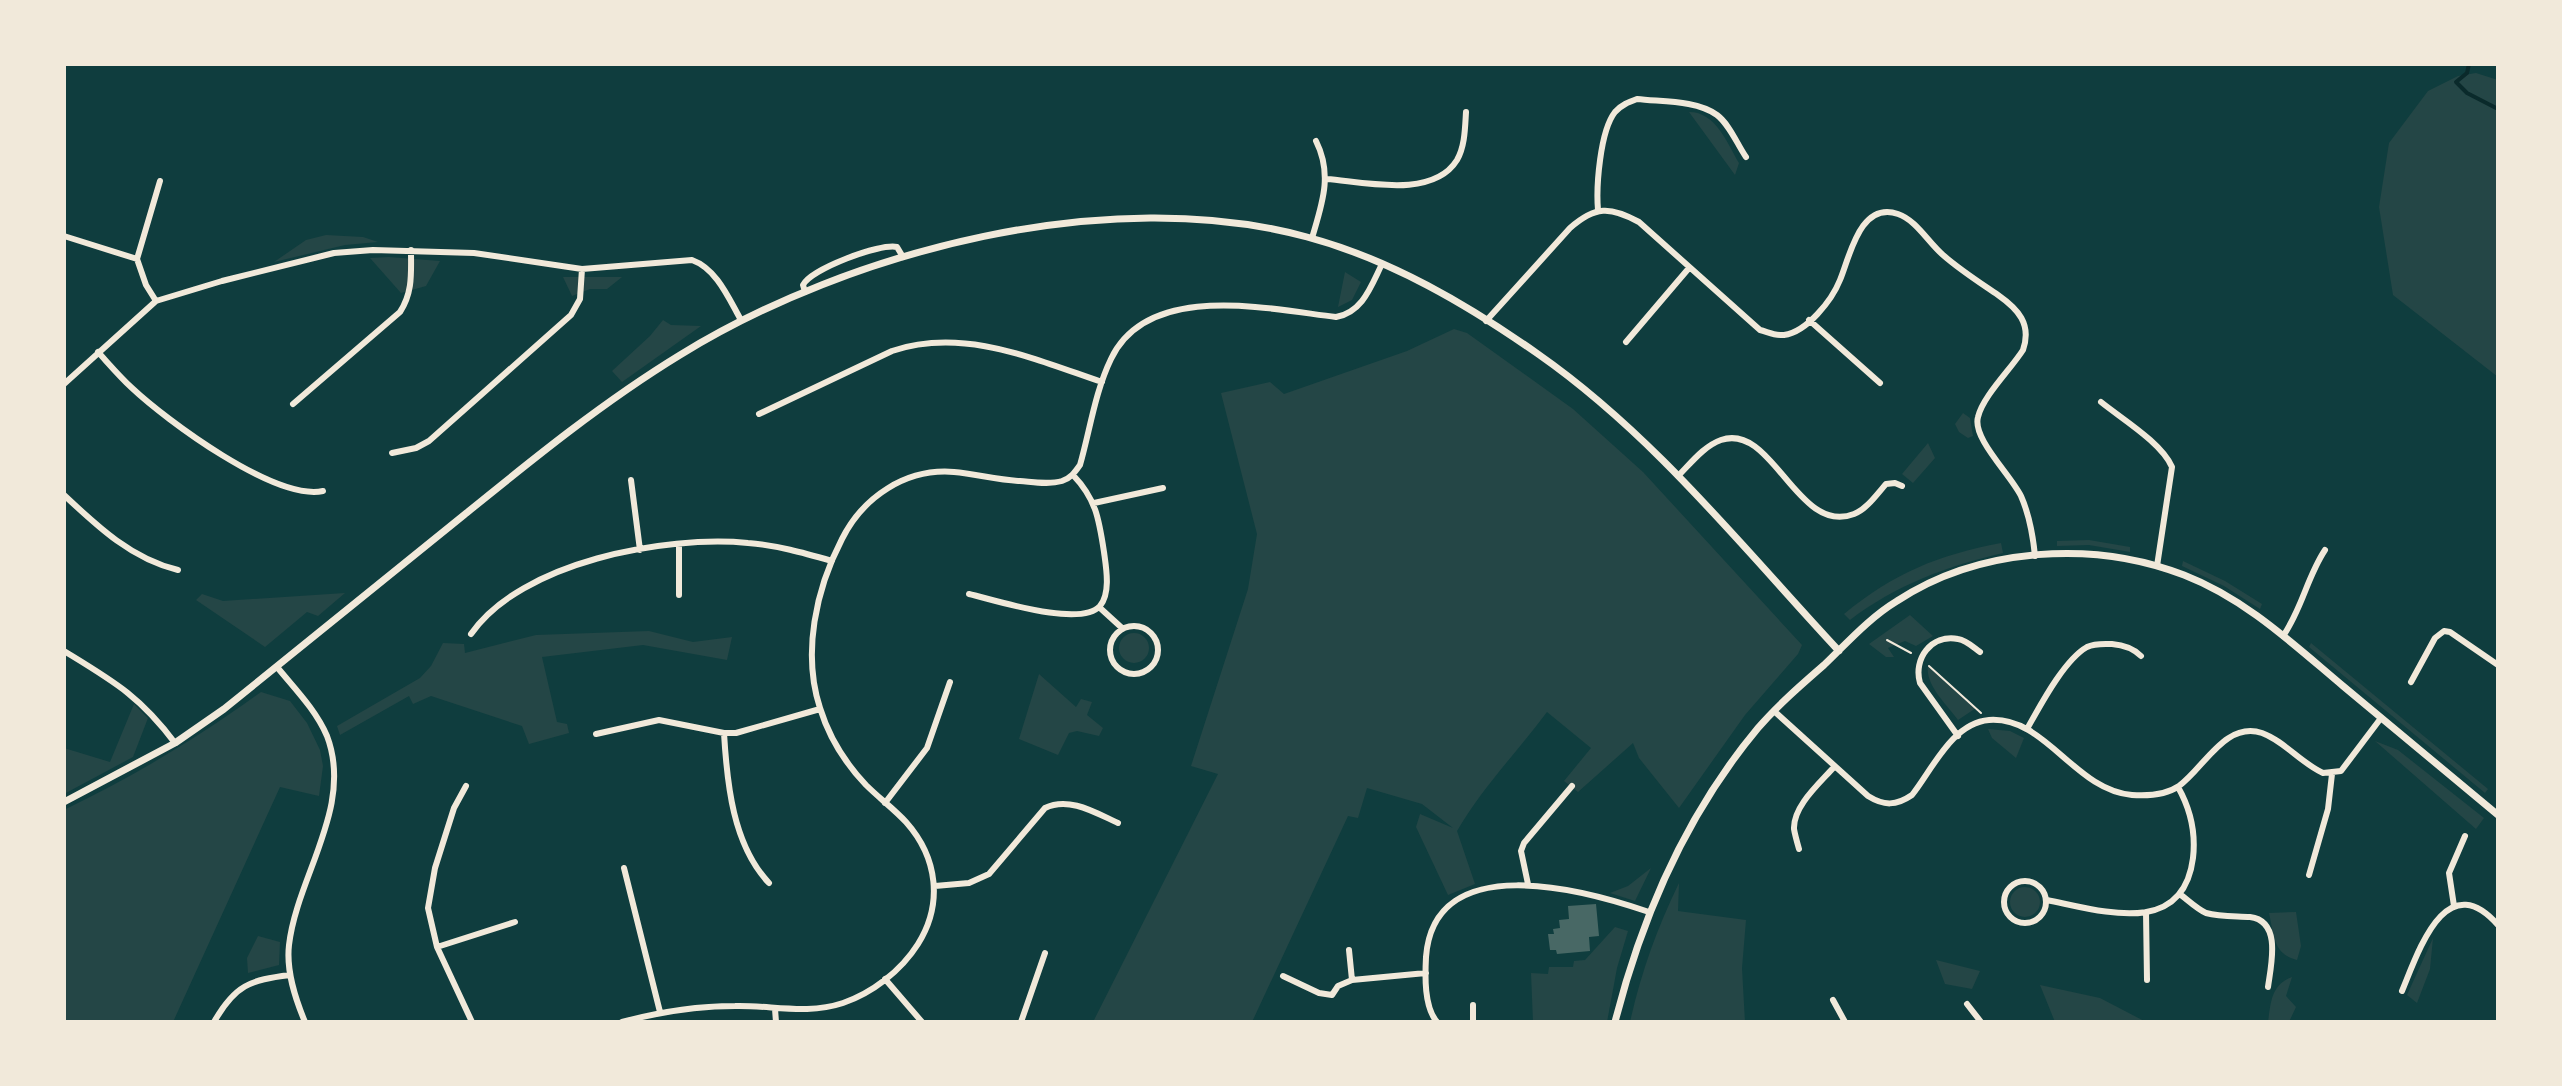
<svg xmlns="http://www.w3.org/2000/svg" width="2562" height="1086" font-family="Bitter,serif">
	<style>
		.green { fill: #244646 }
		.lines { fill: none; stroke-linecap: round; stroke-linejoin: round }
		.stream { stroke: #0a2a2b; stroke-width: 4 }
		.building { fill: #486865 }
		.path { stroke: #f1e9da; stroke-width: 2 }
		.minor { stroke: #f1e9da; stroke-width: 6 }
		.tertiary { stroke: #f1e9da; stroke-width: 7 }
	</style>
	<rect width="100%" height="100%" fill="#0f3d3e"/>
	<path class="green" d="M2476 73 2498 80V377L2393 295 2379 207 2389 143 2428 91 2458 76Z
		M1689 112C1716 112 1727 143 1739 163L1735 175Z
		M326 235 363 237 378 242 345 245 274 262 306 240Z
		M389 257 440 261 426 286 401 293 370 258Z
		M1345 272 1361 282 1352 300 1338 307Z
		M563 277H622L607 289H590L572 296Z
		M663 320 671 325 701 326 622 382 612 371 650 336Z
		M1454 329 1467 333 1573 409 1643 472 1802 645 1798 654 1745 715 1679 808 1639 758 1633 743 1578 792 1564 781 1591 748 1547 712C1517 752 1482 788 1457 831L1475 884 1448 895 1416 827 1420 814 1453 828 1422 804 1367 788 1358 818 1348 816 1252 1022H1093L1218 774 1191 766 1248 589 1257 534 1221 393 1270 382 1284 394 1407 351Z
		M1963 413 1970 418 1973 436 1968 438 1959 432 1955 424Z
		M1928 443 1935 458 1913 483 1902 474Z
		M2089 540 2130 547V552L2089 545 2057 546V541Z
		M2001 543 2003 553C1947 566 1896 585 1850 620L1844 614C1894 573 1938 555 2001 543Z
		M2183 561 2225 581 2262 604 2260 609 2224 586 2182 566Z
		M345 593 318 616 307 612 265 647 196 600 202 594 223 601Z
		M1910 615 1933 636 1916 646 1905 641 1888 648 1894 657H1886L1869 644Z
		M649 631 693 642 732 637 727 660 643 645 542 657 557 722 567 724 569 733 529 744 522 726 431 696 413 704 409 696 340 735 337 726 420 678 431 666 443 643 464 644 465 653 536 635Z
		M1119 648a15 15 0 1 1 30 0a15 15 0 1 1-30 0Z
		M2311 643 2488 789 2485 793 2309 647Z
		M1928 666 1976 708 1958 720C1947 705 1925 685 1928 666Z
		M1039 674 1076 707 1081 699 1092 702 1087 715 1103 728 1099 736 1077 731 1069 733 1058 755 1019 739Z
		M261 692 290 701 307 723 320 750 323 766 319 796 280 787 173 1022H64V810C136 775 196 739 261 692Z
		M134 704 148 718 133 757 64 794V748L110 762Z
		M1988 729 2010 731 2024 738 2016 758 1992 738Z
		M2375 741 2398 750 2484 818 2476 829Z
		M1651 868 1635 901 1610 893 1628 886Z
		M1679 883 1678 911 1746 920 1742 968 1745 1022H1630C1641 973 1657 928 1679 883Z
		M2010 902a15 15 0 1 1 30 0a15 15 0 1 1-30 0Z
		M2296 912 2301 946 2297 960C2273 954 2274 935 2269 913Z
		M1615 927 1628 931 1617 968 1607 1022H1533L1531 973 1548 974 1549 967H1573L1574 961 1585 960Z
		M258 936 280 942 279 965 248 973 247 958Z
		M2433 938 2430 969 2417 1003 2407 995Z
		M1936 960 1980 971 1972 989 1945 984Z
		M2292 977 2286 996 2296 1007 2289 1022H2268C2271 1002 2271 985 2292 977Z
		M2040 985 2100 998 2146 1022H2055Z"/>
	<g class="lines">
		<path class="stream" d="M2469 64 2467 73 2456 82 2467 93 2498 109"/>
	</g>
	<path class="building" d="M1596 904 1599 936 1589 937 1590 951 1557 954 1556 950H1550L1548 934H1554L1553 929 1560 928 1559 920 1569 919 1568 906Z"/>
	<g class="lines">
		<path class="path" d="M1887 640 1911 653
			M1929 666 1981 713"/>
		<path class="minor" d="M1327 179C1364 182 1433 199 1457 160 1465 146 1465 128 1466 112
			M1598 210C1596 187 1600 131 1615 112 1621 105 1629 102 1637 99 1662 102 1696 100 1717 115 1730 125 1737 144 1746 157
			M64 236 137 259
			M1312 238C1322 204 1333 175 1316 141
			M805 292 803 285C811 269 880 243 897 247L903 257
			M156 301 146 285 137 259 160 181
			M1809 320 1880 383
			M1486 321 1570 228C1595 206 1610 206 1639 222L1760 330C1768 332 1776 336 1784 335 1807 332 1832 300 1840 280 1850 256 1860 201 1898 214 1916 220 1928 242 1943 255 1960 270 1979 282 1998 295 2018 309 2032 324 2023 350 2011 369 1983 396 1978 417 1972 438 2010 474 2021 496 2029 514 2033 536 2035 556
			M1626 342 1689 268
			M98 352C109 364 120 377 132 388 166 420 275 501 323 491
			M64 384 156 301 222 281 334 253 373 250 474 253 582 269 692 260C717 269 729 299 741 320
			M2101 402C2122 419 2162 443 2172 467L2157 566
			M293 404 400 312C413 292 411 273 411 250
			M759 414 892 351C963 327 1034 359 1102 382
			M392 453 416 448 429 441 571 315 580 299 582 269
			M1678 476C1691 463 1704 446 1721 440 1773 422 1797 536 1854 514 1867 509 1877 494 1886 484L1895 483 1902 486
			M631 480 640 550
			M64 495C98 527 132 559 178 570
			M1094 503 1163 488
			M679 544V595
			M969 594C995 600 1080 628 1100 606 1111 593 1106 567 1104 552 1099 519 1096 499 1073 475
			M1099 607 1122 628
			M1110 650a24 24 0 1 1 48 0a24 24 0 1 1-48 0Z
			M471 634C521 562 665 535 748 543 776 545 804 553 832 561
			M2283 636C2302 609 2307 577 2325 550
			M64 651C113 681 140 696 175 743
			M277 667C295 689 316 710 327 736 354 807 297 876 289 945 286 971 295 998 305 1022
			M2411 682 2435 638 2444 631 2450 632 2498 665
			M1774 711 1868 796C1884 806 1896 806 1912 795 1932 770 1952 723 1989 720 2046 716 2074 790 2132 795 2147 796 2166 795 2179 786 2204 768 2225 721 2262 733 2284 741 2301 763 2323 773L2341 771 2381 718
			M2027 729C2040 706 2064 660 2087 647 2095 643 2104 644 2112 644 2124 645 2133 648 2141 656
			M724 733C727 784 733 845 769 883
			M596 734 659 720 724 733H736L820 709
			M1958 736 1920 683C1913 659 1931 634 1958 639 1966 640 1973 647 1980 652
			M466 786 454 808 435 868 428 908 437 947 472 1022
			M885 803 927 748 950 682
			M1799 849C1797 842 1795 835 1794 829 1793 806 1820 783 1834 767
			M624 868 660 1012
			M2309 875 2328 809 2332 774
			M2004 902a21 21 0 1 1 42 0a21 21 0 1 1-42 0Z
			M1528 884 1521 851 1524 843 1572 786
			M935 886 969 883 989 874 1045 808C1069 796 1096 813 1118 823
			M2181 895C2189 901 2197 909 2206 913 2220 917 2236 916 2250 917 2282 921 2271 965 2268 987
			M2047 900C2102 911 2183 938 2193 858 2196 832 2191 810 2178 787
			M2454 906 2449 873 2465 836
			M2146 912 2147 980
			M437 947 515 922
			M1349 950 1352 980
			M1283 976 1319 993 1332 995 1338 986 1352 980 1426 973
			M885 979 922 1022
			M2402 991C2419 950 2446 866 2498 925
			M1833 1000 1845 1022
			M1967 1004 1981 1022
			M1473 1005V1022
			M775 1009 776 1022
			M214 1022C235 985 250 980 290 975
			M622 1022C659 1012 696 1006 735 1006 771 1005 807 1015 843 1003 872 993 901 971 918 944 943 904 938 858 906 822 894 809 879 798 866 785 846 764 829 737 820 708 802 653 816 589 842 539 863 497 906 468 954 472 976 474 998 480 1020 481 1033 482 1049 485 1062 481 1071 478 1075 472 1080 465 1090 430 1095 392 1111 359 1148 281 1269 309 1336 317 1363 312 1371 286 1382 264
			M1021 1022 1045 953
			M1437 1022C1424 1007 1425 976 1426 957 1434 848 1585 890 1649 912"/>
		<path class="tertiary" d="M64 802 175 743 224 709C304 644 384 580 464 515 533 459 603 402 680 355 850 250 1111 183 1307 237 1390 259 1468 305 1538 354 1654 435 1743 548 1839 651
			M1615 1022C1642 916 1687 813 1758 728 1778 705 1801 685 1824 665 1847 643 1869 618 1897 601 1979 547 2094 540 2184 575 2246 599 2294 645 2343 686 2395 729 2447 772 2498 815"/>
	</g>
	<rect width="2562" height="1086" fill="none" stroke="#f1e9da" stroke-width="132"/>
</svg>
